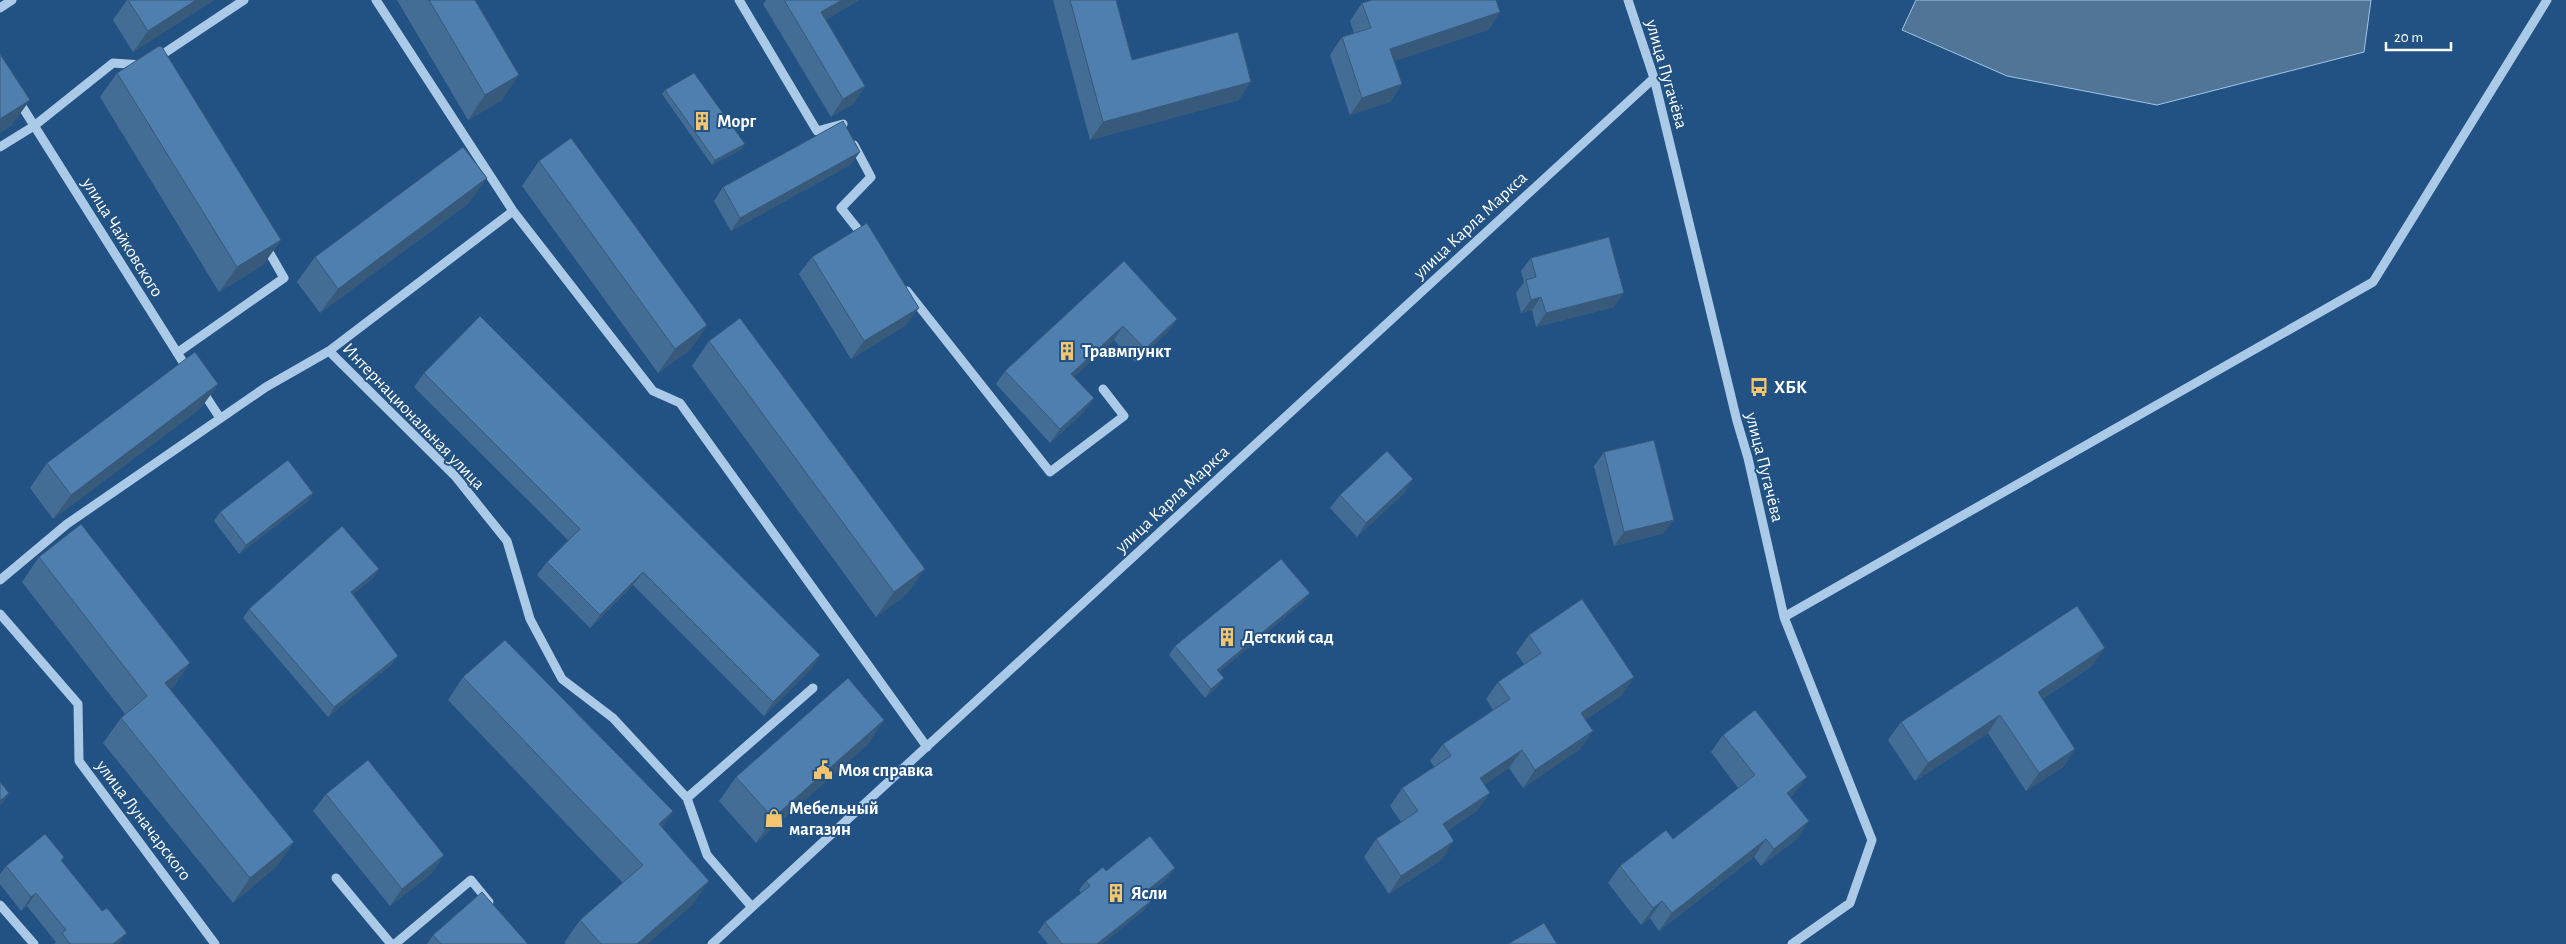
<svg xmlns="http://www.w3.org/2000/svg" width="2566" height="944" font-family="'Alegreya Sans',sans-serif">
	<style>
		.water { fill: #517597; stroke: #9ec5ea }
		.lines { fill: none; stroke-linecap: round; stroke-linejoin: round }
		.minor { stroke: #aacae8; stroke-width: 9 }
		.wall { fill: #446d96 }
		.shaded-wall { fill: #37597a }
		.building { fill: #4f7fae; stroke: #37597a }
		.labels { text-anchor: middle; stroke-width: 4; stroke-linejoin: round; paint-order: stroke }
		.street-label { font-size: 18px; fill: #fff; stroke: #225284 }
		.poi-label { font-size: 18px; font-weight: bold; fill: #fff; stroke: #225284; text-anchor: start }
	</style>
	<rect width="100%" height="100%" fill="#225284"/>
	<path class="water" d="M1916 0H2371L2364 52 2157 105 2007 76 1902 30Z"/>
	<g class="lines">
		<path class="minor" d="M376 0 513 211
			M739 0 817 131 843 124
			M1628 0 1654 78 1737 421 1748 458 1784 617 1872 840 1850 903 1792 944
			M0 8 12 0
			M157 58 244 0
			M18 100 188 370
			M854 145 871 177 841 208 864 237
			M0 147 34 126 113 63 142 65
			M907 291 1050 472 1124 416 1103 389
			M329 351 455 476 507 541 530 619 562 679 613 718 687 798
			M177 353 284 278 265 245
			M201 389 220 418
			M0 580 67 524 266 387 329 351 513 211 653 391 680 403 927 747
			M0 614 78 704 79 761 215 944
			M1784 617 2373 282 2547 0
			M336 878 391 944
			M0 905 34 944
			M751 906 707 855 687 798 813 688
			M395 944 471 880 489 902
			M712 944 1654 78"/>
	</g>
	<path class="wall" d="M127 0H214L133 52 113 20Z
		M397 0H475L502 100 468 120Z
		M766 0H859L825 20 865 86 853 104 831 117 763 4Z
		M1053 0H1116L1132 60 1239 100 1090 140Z
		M1362 3 1500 12 1488 30 1394 61 1402 84 1390 102 1350 115 1330 55 1342 37 1354 33 1350 21Z
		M117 73 281 240 263 265 219 292 100 97Z
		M665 90 742 149 712 165 662 94Z
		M860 152 850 165 731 231 714 201 723 187Z
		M539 161 707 325 690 350 658 373 522 186Z
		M469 203 320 313 297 282 315 257Z
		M812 257 906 325 851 359 799 274Z
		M1531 258 1614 307 1536 327 1532 310 1521 313 1516 293 1524 282 1521 271Z
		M1124 261 1177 319 1168 332 1135 362 1114 340 1074 377 1084 412 1050 443 996 384 1005 371Z
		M709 341 907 594 876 617 692 366Z
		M424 373 820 655 811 669 764 716 633 585 590 628 537 575 547 562 568 540 414 387Z
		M218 384 201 408 53 519 30 488 47 463Z
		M1604 452 1664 533 1614 546 1594 466Z
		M313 493 307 502 239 554 214 521 220 512Z
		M1404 493 1357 537 1330 508 1340 495Z
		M39 557 190 663 173 687 170 689 277 866 233 903 103 743 121 718 125 714 22 582Z
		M379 569 373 578 353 594 398 656 391 665 328 717 243 618 249 609Z
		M1303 602 1219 672 1218 687 1205 698 1169 655 1175 646Z
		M1529 635 1622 695 1585 720 1580 749 1523 788 1509 768 1485 784 1478 810 1447 831 1442 859 1389 894 1364 857 1376 839 1401 822 1390 806 1402 788 1434 767 1430 761 1443 744 1493 710 1486 699 1498 682 1524 664 1516 653Z
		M2092 666 2042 699 2075 749 2063 767 2026 791 1988 733 1915 781 1888 740 1901 722Z
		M463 677 673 811 662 827 693 904 647 944H566L564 943 580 920 623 883 448 700Z
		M884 720 867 745 756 843 719 801 736 777Z
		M1723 735 1794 794 1791 797 1797 839 1761 866 1754 857 1659 931 1650 918 1641 925 1608 883 1620 866 1673 839 1738 788 1711 752Z
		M326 794 444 855 432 873 390 906 313 811Z
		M64 857 62 861 119 944H54L56 942 27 906 21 911 0 884V874L6 866Z
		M1106 871 1169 877 1146 896 1151 901 1144 910 1102 944H1048L1038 932 1045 922 1081 893 1079 890 1086 881Z
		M433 935 528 944H427Z"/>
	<path class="shaded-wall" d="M196 0H214L133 52 148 31Z
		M842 0H859L808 30 821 12Z
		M1500 12 1488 30 1378 67 1390 49Z
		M519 75 502 100 468 120 485 95Z
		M1251 82 1239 100 1090 140 1103 122Z
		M1402 84 1390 102 1350 115 1362 98Z
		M865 86 853 104 831 117 843 99Z
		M30 100 12 125 0 133V119Z
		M745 144 742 149 712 165 715 160Z
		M860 152 850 165 731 231 740 218Z
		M487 178 469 203 320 313 338 289Z
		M281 240 263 265 219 292 237 267Z
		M1624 293 1614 307 1536 327 1546 313Z
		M1541 297 1532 310 1521 313 1531 300Z
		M919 308 906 325 851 359 864 341Z
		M1177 319 1168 332 1135 362 1145 349Z
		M707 325 690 350 658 373 675 349Z
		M1123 326 1114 340 1062 388 1071 374Z
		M218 384 201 408 53 519 71 495Z
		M1094 398 1084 412 1050 443 1060 429Z
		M1413 479 1404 493 1357 537 1366 523Z
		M313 493 307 502 239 554 246 545Z
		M1674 520 1664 533 1614 546 1624 532Z
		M379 569 373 578 344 601 351 592Z
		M925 569 907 594 876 617 894 592Z
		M643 572 633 585 590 628 600 615Z
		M1310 593 1303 602 1211 679 1217 670Z
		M2105 648 2092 666 2025 710 2038 692Z
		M820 655 811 669 764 716 773 702Z
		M398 656 391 665 328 717 334 707Z
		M190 663 173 687 147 707 165 683Z
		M1634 677 1622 695 1568 731 1581 713Z
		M1224 678 1218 687 1205 698 1211 689Z
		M2000 715 1988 733 1915 781 1928 763Z
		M884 720 867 745 756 843 773 818Z
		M1593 731 1580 749 1523 788 1535 770Z
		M2075 749 2063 767 2026 791 2039 773Z
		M1522 750 1509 768 1468 796 1480 778Z
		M1807 777 1794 794 1774 810 1787 793Z
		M9 793 3 803 0 805V801Z
		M1490 793 1478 810 1431 842 1443 824Z
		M673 811 657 834 659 824Z
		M1809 821 1797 839 1761 866 1774 849Z
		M1766 839 1754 857 1659 931 1672 913Z
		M1454 841 1442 859 1389 894 1401 876Z
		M294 842 277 866 233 903 250 878Z
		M444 855 432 873 390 906 402 889Z
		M1175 868 1169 877 1138 902 1144 893Z
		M709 881 693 904 647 944H637Z
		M36 893 27 906 21 911 31 897Z
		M1151 901 1144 910 1102 944H1097Z
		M1662 901 1650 918 1641 925 1653 908Z
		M127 933 119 944H113Z"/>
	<path class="building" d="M128 0H196L148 31Z
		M429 0H475L519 75 485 95Z
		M784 0H842L821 12 865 86 843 99Z
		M1070 0H1116L1132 60 1238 32 1251 82 1103 122Z
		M1372 0H1496L1500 12 1390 49 1402 84 1362 98 1342 37 1371 28 1362 3Z
		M159 46 162 47 281 240 237 267 117 73Z
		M0 54 30 100 0 119Z
		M694 73 745 144 715 160 665 90Z
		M843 121 860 152 740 218 723 187Z
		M571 138 707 325 675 349 539 161Z
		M463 147 487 178 338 289 315 257Z
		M867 223 919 308 864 341 812 257Z
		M1609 237 1624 293 1546 313 1541 297 1531 300 1526 280 1536 277 1531 258Z
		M1124 261 1177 319 1145 349 1123 326 1071 374 1094 398 1060 429 1005 371Z
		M480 316 820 655 773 702 643 572 600 615 547 562 580 529 424 373Z
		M740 318 925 569 894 592 709 341Z
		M195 352 218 384 71 495 47 463Z
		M1654 440 1674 520 1624 532 1604 452Z
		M1387 451 1413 479 1366 523 1340 495Z
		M288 460 313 493 246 545 220 512Z
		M81 524 190 663 165 683 294 842 250 878 121 718 147 696 39 557Z
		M342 526 379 569 351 592 398 656 334 707 249 609Z
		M1281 559 1310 593 1217 670 1224 678 1211 689 1175 646Z
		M1582 599 1634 677 1581 713 1593 731 1535 770 1522 750 1480 778 1490 793 1443 824 1454 841 1401 876 1376 839 1418 811 1402 788 1451 756 1443 744 1510 699 1498 682 1541 653 1529 635Z
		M2077 606 2105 648 2038 692 2075 749 2039 773 2000 715 1928 763 1901 722Z
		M505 640 673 811 659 824 709 881 637 944H601L580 920 643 865 463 677Z
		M848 678 884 720 773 818 736 777Z
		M1755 710 1807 777 1787 793 1809 821 1774 849 1766 839 1672 913 1662 901 1653 908 1620 866 1666 830 1673 839 1755 775 1723 735Z
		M368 760 444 855 402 889 326 794Z
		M0 782 9 793 0 801Z
		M45 834 64 857 61 860 102 911 107 908 127 933 113 944H70L62 933 66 930 36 893 31 897 6 866Z
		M1150 836 1175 868 1144 893 1151 901 1097 944H1062L1045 922 1090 886 1086 881 1103 867 1106 871Z
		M482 892 528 944H441L433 935Z
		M1544 923 1557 944H1508Z"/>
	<defs>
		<g id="building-bare" transform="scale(1.5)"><path d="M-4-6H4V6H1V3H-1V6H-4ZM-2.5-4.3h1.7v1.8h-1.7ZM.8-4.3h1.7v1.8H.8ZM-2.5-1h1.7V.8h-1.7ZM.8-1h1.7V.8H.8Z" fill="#f4c56c" stroke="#225284" stroke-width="2.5" paint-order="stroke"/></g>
		<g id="bus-bare" transform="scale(1.5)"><path d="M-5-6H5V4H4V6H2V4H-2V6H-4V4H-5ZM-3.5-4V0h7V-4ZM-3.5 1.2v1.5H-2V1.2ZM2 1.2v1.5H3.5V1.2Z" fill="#f4c56c" stroke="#225284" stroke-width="2.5" paint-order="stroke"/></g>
		<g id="civic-bare" transform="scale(1.5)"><path d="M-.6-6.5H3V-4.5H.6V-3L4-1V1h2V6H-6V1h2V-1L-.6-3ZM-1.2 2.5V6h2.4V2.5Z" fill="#f4c56c" stroke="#225284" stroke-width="2.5" paint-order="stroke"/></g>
		<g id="shop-bare" transform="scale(1.5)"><path d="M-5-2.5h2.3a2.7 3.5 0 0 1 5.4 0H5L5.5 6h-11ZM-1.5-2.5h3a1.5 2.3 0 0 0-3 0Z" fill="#f4c56c" stroke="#225284" stroke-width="2.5" paint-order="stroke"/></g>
	</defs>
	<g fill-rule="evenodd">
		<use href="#building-bare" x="702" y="121"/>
		<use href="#building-bare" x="1067" y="351"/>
		<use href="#bus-bare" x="1759" y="387"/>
		<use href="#building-bare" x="1227" y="637"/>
		<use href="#civic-bare" x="823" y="770"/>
		<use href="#shop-bare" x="774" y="818"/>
		<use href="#building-bare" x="1116" y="893"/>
	</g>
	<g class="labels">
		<g class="street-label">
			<text transform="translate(1667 74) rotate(74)" y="6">улица Пугачёва</text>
			<text transform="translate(1470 225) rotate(-43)" y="6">улица Карла Маркса</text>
			<text transform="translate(123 237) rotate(58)" y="6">улица Чайковского</text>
			<text transform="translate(414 416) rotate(46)" y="6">Интернациональная улица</text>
			<text transform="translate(1765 467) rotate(76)" y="6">улица Пугачёва</text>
			<text transform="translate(1172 499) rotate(-43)" y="6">улица Карла Маркса</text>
			<text transform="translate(144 820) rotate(53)" y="6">улица Луначарского</text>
		</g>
		<g class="poi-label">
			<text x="717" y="127">Морг</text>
			<text x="1082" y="357">Травмпункт</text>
			<text x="1774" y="393">ХБК</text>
			<text x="1242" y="643">Детский сад</text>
			<text x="838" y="776">Моя справка</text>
			<text x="789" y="814">Мебельный<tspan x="789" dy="21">магазин</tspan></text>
			<text x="1131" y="899">Ясли</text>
		</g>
	</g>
	<path d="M2386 42v8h65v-8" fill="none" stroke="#ffffff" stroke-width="2.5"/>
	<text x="2394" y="42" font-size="15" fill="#ffffff" stroke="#225284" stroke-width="4" paint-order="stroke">20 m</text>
</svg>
